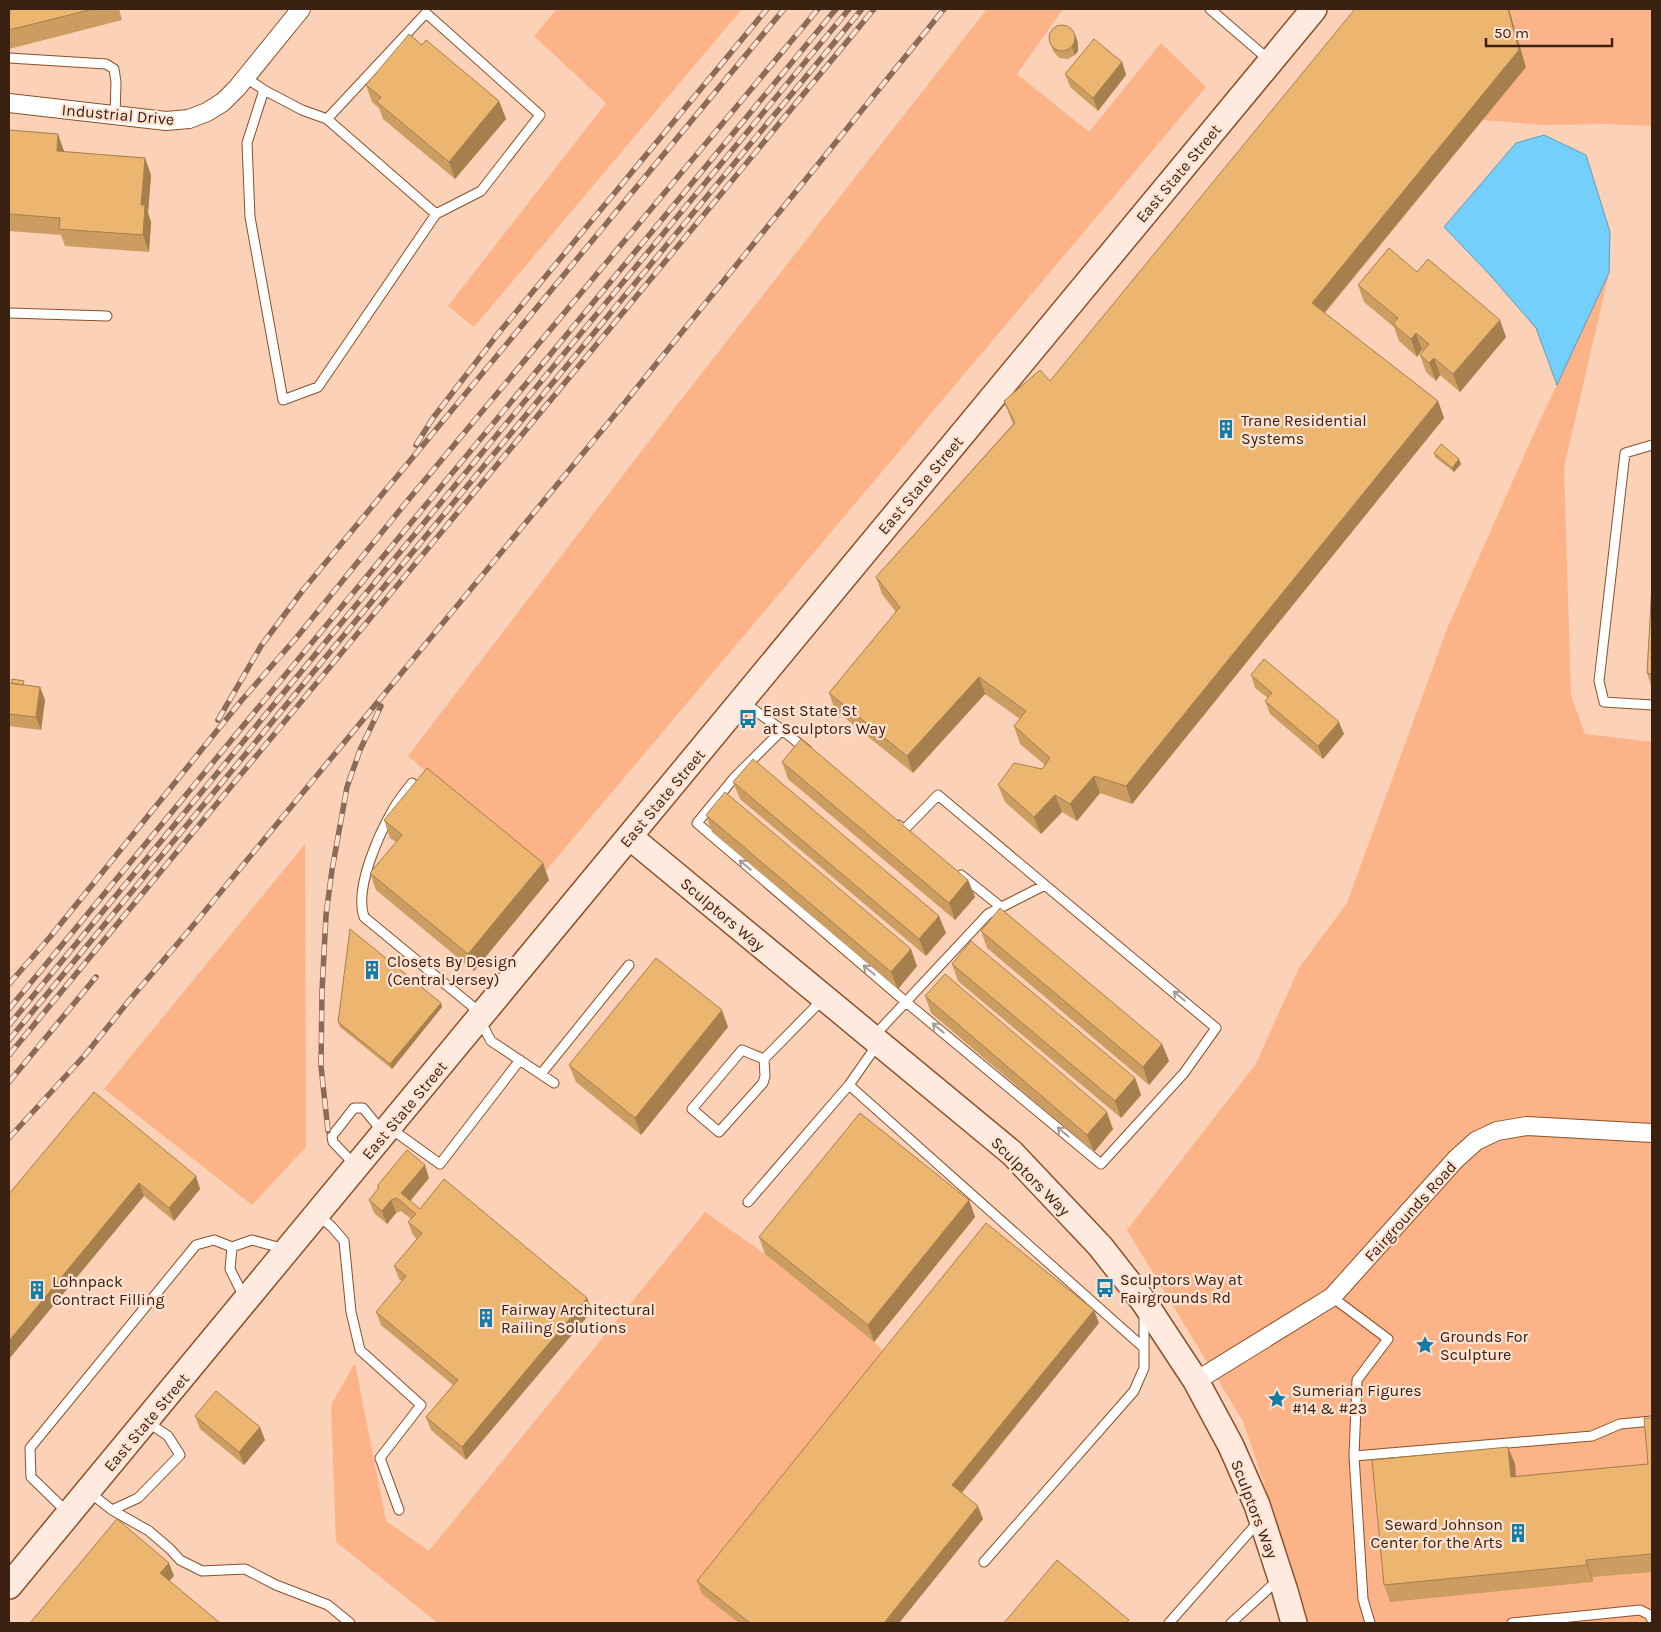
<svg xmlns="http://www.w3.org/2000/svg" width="1661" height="1632" font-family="Karla,sans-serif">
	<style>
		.green { fill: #fcb387 }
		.water { fill: #75cffc; stroke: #649bb6 }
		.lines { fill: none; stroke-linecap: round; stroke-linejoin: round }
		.lane-casing { stroke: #8b5028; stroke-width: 11 }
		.street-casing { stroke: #8b5028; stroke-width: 20 }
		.secondary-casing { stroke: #8b5028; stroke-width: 28 }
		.lane { stroke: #fff; stroke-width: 9 }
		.street { stroke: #fff; stroke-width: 18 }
		.secondary { stroke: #feeadf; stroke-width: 25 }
		.rail-casing { stroke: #8b6a57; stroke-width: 5.5 }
		.rail { stroke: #fee2d1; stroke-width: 4; stroke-dasharray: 11; stroke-linecap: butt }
		.wall { fill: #cb9d60 }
		.shaded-wall { fill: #a57f4e }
		.building { fill: #ecb670; stroke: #a57f4e }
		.oneway { stroke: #a79b94 }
		.labels { text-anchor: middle; stroke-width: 4.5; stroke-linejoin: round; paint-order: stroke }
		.street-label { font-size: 16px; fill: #3b2111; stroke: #fee2d1 }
		.poi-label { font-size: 16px; fill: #3b2111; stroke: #fee2d1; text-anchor: start }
	</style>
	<rect width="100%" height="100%" fill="#fbd1b8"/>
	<path class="green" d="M557 9H742L474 327 448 306 606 103 534 36Z
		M987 9H1063L1017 74 1089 132 1161 43 1206 87 543 874 408 756 673 410Z
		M1509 9H1652V126L1606 124 1543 125 1482 120 1526 67Z
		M1609 273 1564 467 1571 696 1585 734 1652 742V1623H1308L1291 1564 1243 1421 1127 1230 1256 1064 1299 968 1347 903 1447 629 1531 440Z
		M305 844 306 1147 252 1205 104 1089Z
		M705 1212 765 1254 874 1342 891 1359 739 1623H438L336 1542 331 1405 355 1363 386 1521 429 1551Z"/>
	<path class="water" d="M1544 135 1586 155 1610 232 1609 273 1557 385 1536 328 1491 276 1444 227 1516 143Z"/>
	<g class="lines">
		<g class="lane-casing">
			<path id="lane" d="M1210 9 1269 60
				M9 58 106 64 114 69 116 82 115 116
				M245 77 264 90 302 110 327 119 436 214 481 191 540 115 426 13 327 119
				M264 90 247 143 250 217 283 400 318 387 436 214
				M9 313 107 316
				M1652 445 1625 453 1599 681 1604 702 1652 705
				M742 701 782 730
				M807 750 782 730 734 778 697 823 906 1002 1101 1164 1184 1073 1216 1028 1045 885
				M412 783C406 791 399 799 394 808 379 834 354 888 364 917L472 1006 491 1041 554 1083
				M961 875 1001 907
				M874 1036 988 914 1045 885 938 795 904 830 898 825
				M877 1045 849 1085 1144 1348
				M764 1059 742 1050 692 1109 719 1132 763 1083 765 1076 764 1059 824 998
				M541 1074 629 965
				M390 1128 440 1164 520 1060
				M356 1166 333 1142 332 1136 354 1108H363L382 1131
				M748 1202 849 1085
				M317 1214 332 1227 344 1241 351 1312 360 1350 421 1405 380 1458 399 1510
				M244 1297 230 1269 232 1247 252 1240 285 1249
				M1332 1297 1388 1339 1357 1380 1354 1456 1363 1599 1370 1623
				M1354 1456 1592 1436 1620 1424 1652 1421
				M89 1492 112 1510 138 1498 180 1455 168 1436 146 1421
				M112 1510 149 1531 170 1549 180 1560 202 1571 245 1569 276 1585 328 1605 350 1623
				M68 1513 31 1477 30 1448 196 1245 214 1240 232 1247
				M984 1562 1134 1391 1144 1368V1314
				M1169 1623 1260 1520
				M1231 1623 1279 1579
				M1512 1623 1640 1610 1650 1615 1652 1620"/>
		</g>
		<g class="street-casing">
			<path id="street" d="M9 103 166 121 189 119 207 112 223 102 237 88 301 9
				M1196 1381 1332 1297 1456 1159 1476 1141 1497 1131 1527 1126 1652 1133"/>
		</g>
		<g class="secondary-casing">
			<path id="secondary" d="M630 837 1012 1153 1100 1246 1144 1302 1196 1381 1231 1446 1257 1505 1285 1591 1294 1623
				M9 1586 1314 9"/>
		</g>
		<use href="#lane" class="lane"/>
		<use href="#street" class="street"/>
		<use href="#secondary" class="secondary"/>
		<g class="rail-casing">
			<path id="rail" d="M416 445 433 418 497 335 767 9
				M218 720 261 646 303 590 784 9
				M9 984 50 937 241 701 297 637 404 505 818 9
				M9 1009 836 9
				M9 1025 849 9
				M9 1040 862 9
				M9 1055 874 9
				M9 1082 96 977
				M328 1131 321 1066 322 992 326 915 332 870 347 787 360 750 381 706
				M9 1138 85 1055 132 997 191 928 618 411 944 9"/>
		</g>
		<use href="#rail" class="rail"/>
	</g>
	<path class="wall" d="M9 9H119L122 20 9 49Z
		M1050 42 1078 43V51L1075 55 1068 59 1059 58 1053 51Z
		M422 45 499 101 506 119 455 179 383 119 379 108 372 102 366 85Z
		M1122 62 1126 75 1098 111 1070 87 1065 74Z
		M1526 67 1325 313 1438 401 1444 418 1132 804 1100 793 1077 821 1062 812 1041 834 1005 802 998 785 1042 769 1045 765 1020 744 1014 726 1020 719 985 694 913 773 835 710 829 693 896 612 882 594 876 577 1013 424 1004 401 1050 381Z
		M9 130 64 152 145 158 151 175 148 213 151 222 149 252 65 246 61 235 9 231Z
		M1417 272 1506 337 1460 392 1440 375 1436 381 1426 372 1420 355 1423 351 1422 350 1417 357 1399 341 1394 327 1364 302 1358 285Z
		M1434 453 1461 464 1454 472 1435 457Z
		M1652 584V689L1647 673Z
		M1251 675 1344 734 1323 759 1270 714 1265 701 1268 698 1255 688Z
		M9 683 40 687 45 700 41 730 9 726Z
		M782 762 968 880 975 897 955 920 788 779Z
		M733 782 946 933 926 956 740 799Z
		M706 815 917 966 898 989 712 832Z
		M384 820 549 880 474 971 376 890 370 873 396 842 390 838Z
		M981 931 1162 1044 1169 1061 1149 1085 987 948Z
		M952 964 1135 1078 1141 1095 1121 1118 958 981Z
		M925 996 1113 1129 1094 1152 931 1013Z
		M442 1007 392 1069 340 1027 338 1022Z
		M728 1027 641 1135 576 1082 569 1065Z
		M196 1176 200 1189 174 1221 144 1196 9 1359V1194Z
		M429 1178 410 1201 420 1209 587 1298 592 1311 466 1460 431 1430 426 1417 453 1385 381 1325 376 1312 402 1281 399 1279 394 1266 417 1239 413 1235 408 1222 411 1219 401 1211 396 1213 387 1224 374 1213 369 1200Z
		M969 1200 975 1217 874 1342 765 1254 759 1237Z
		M1099 1323 962 1493 983 1519 899 1623H739L702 1594 697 1581Z
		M195 1416 265 1440 244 1465 200 1429Z
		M1652 1418V1572L1592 1577 1593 1582 1390 1602 1384 1585 1515 1464 1516 1476 1648 1464Z"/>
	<path class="shaded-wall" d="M1508 9H1509L1526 67 1318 320 1312 303Z
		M1075 34 1078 43V51L1075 55 1072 47Z
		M1122 62 1126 75 1098 111 1093 98Z
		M499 101 506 119 455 179 449 162Z
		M58 134 64 151 63 168 57 151Z
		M145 158 151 175 148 213 151 222 149 252 143 235 141 205Z
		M1500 320 1506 337 1460 392 1453 374Z
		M1416 333 1422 350 1417 357 1411 339Z
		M1434 358 1440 375 1436 381 1429 363Z
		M1438 401 1444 418 1132 804 1126 786Z
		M1459 459 1461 464 1454 472 1452 468Z
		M979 677 985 694 913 773 907 756Z
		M40 687 45 700 41 730 36 717Z
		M1339 722 1344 734 1323 759 1318 746Z
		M1094 776 1100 793 1077 821 1070 804Z
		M1055 795 1062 812 1041 834 1034 817Z
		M543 863 549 880 474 971 468 954Z
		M968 880 975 897 955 920 949 903Z
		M939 916 946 933 926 956 919 939Z
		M911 949 917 966 898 989 891 972Z
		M441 1003 442 1007 392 1069 390 1064Z
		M722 1010 728 1027 641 1135 635 1118Z
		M1162 1044 1169 1061 1149 1085 1143 1067Z
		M1135 1078 1141 1095 1121 1118 1115 1101Z
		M1107 1112 1113 1129 1094 1152 1087 1135Z
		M425 1165 429 1178 406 1206 401 1193Z
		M196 1176 200 1189 174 1221 169 1208Z
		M139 1183 144 1196 9 1359V1341Z
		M391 1200 396 1213 387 1224 382 1211Z
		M969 1200 975 1217 874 1342 868 1325Z
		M587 1298 592 1311 466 1460 462 1447Z
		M1094 1310 1099 1323 957 1498 952 1485Z
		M260 1427 265 1440 244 1465 239 1452Z
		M1508 1447 1515 1464 1517 1494 1511 1477Z
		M978 1506 983 1519 899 1623H884Z
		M1586 1560 1592 1577 1593 1582 1587 1565Z
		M169 1563 174 1576 165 1586 160 1573Z"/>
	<path class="building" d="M9 9H93L9 30Z
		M1355 9H1508L1519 50 1312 303 1438 401 1126 786 1094 776 1070 804 1055 795 1034 817 998 785 1014 763 1042 769 1050 758 1014 726 1026 711 979 677 907 756 829 693 900 607 876 577 1015 423 1004 401 1040 370 1050 381Z
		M1049 38a13 13 0 1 1 26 0a13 13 0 1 1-26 0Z
		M409 34 422 45 426 40 499 101 449 162 377 102 381 97 366 85Z
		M1094 39 1122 62 1093 98 1065 74Z
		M9 130 58 134 57 151 145 158 141 205H145L143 235 59 229 60 218 9 214Z
		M1389 248 1417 272 1428 259 1500 320 1453 374 1434 358 1429 363 1420 355 1429 344 1416 333 1411 339 1393 324 1398 318 1358 285Z
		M1441 444 1459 459 1452 468 1434 453Z
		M1652 584V674L1647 673Z
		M1264 659 1339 722 1318 746 1265 701 1272 693 1251 675Z
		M12 679 24 681 23 685 12 683Z
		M9 683 40 687 36 717 9 714Z
		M801 739 968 880 949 903 782 762Z
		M753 759 939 916 919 939 733 782Z
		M427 768 543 863 468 954 370 873 402 835 384 820Z
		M725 792 911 949 891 972 706 815Z
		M1000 908 1162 1044 1143 1067 981 931Z
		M350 929 441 1003 390 1064 338 1022Z
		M971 941 1135 1078 1115 1101 952 964Z
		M656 958 722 1010 635 1118 569 1065Z
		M945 974 1107 1112 1087 1135 925 996Z
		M94 1092 196 1176 169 1208 139 1183 9 1341V1194Z
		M860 1113 969 1200 868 1325 759 1237Z
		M407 1150 425 1165 401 1193 420 1209 444 1179 587 1298 462 1447 426 1417 458 1380 376 1312 406 1276 394 1266 422 1233 408 1222 416 1214 397 1198 391 1200 382 1211 369 1200 378 1189V1185Z
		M986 1223 1094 1310 952 1485 978 1506 884 1623H750L697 1581Z
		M216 1391 260 1427 239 1452 195 1416Z
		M1644 1418H1652V1554L1586 1560 1587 1565 1384 1585 1372 1460 1508 1447 1511 1477 1648 1464Z
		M117 1519 169 1563 160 1573 220 1623H30Z
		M1057 1560 1129 1620 1126 1623H1004Z"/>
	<defs><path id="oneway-shaft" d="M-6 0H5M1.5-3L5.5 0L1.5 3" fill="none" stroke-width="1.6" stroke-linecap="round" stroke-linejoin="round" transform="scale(1.25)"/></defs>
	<g class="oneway">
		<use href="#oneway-shaft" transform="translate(745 865) rotate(-140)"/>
		<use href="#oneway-shaft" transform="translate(869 970) rotate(-140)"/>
		<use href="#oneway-shaft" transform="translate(1179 996) rotate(-140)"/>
		<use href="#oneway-shaft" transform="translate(938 1028) rotate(-140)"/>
		<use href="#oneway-shaft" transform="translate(1063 1132) rotate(-140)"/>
	</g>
	<defs>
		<g id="building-bare" transform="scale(1.5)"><path d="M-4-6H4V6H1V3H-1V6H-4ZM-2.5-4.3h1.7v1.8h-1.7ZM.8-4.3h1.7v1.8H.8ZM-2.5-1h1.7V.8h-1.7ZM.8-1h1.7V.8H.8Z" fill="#147da7" stroke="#fee2d1" stroke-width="2.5" paint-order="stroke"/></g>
		<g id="bus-bare" transform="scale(1.5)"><path d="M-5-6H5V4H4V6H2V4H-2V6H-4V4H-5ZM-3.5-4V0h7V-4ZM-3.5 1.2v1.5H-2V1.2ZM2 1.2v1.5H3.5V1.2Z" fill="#147da7" stroke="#fee2d1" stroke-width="2.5" paint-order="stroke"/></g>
		<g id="sight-bare" transform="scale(1.5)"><path d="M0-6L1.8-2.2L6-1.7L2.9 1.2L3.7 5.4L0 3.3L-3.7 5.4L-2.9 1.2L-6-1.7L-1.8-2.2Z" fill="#147da7" stroke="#fee2d1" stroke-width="2.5" paint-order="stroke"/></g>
	</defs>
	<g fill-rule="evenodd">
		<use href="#building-bare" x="1226" y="429"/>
		<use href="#bus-bare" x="748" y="719"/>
		<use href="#building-bare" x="372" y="970"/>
		<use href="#bus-bare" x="1105" y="1288"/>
		<use href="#building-bare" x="37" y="1290"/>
		<use href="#building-bare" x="486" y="1318"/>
		<use href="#sight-bare" x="1425" y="1345"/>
		<use href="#sight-bare" x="1277" y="1399"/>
		<use href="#building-bare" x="1518" y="1533"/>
	</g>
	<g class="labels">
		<g class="street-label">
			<text transform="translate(118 114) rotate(5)" y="6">Industrial Drive</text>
			<text transform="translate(1178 173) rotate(-50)" y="6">East State Street</text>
			<text transform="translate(920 485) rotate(-50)" y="6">East State Street</text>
			<text transform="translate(662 798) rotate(-50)" y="6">East State Street</text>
			<text transform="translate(723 914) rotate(40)" y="6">Sculptors Way</text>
			<text transform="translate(404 1110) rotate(-50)" y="6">East State Street</text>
			<text transform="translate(1031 1176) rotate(45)" y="6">Sculptors Way</text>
			<text transform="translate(1410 1211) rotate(-48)" y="6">Fairgrounds Road</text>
			<text transform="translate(146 1422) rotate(-50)" y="6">East State Street</text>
			<text transform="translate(1255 1509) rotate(69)" y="6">Sculptors Way</text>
		</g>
		<g class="poi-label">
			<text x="1241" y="426">Trane Residential<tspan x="1241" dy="18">Systems</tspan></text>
			<text x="763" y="716">East State St<tspan x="763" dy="18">at Sculptors Way</tspan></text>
			<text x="387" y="967">Closets By Design<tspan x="387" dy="18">(Central Jersey)</tspan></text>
			<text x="1120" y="1285">Sculptors Way at<tspan x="1120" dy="18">Fairgrounds Rd</tspan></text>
			<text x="52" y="1287">Lohnpack<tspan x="52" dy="18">Contract Filling</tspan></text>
			<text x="501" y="1315">Fairway Architectural<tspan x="501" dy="18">Railing Solutions</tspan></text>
			<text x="1440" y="1342">Grounds For<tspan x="1440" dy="18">Sculpture</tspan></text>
			<text x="1292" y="1396">Sumerian Figures<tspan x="1292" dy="18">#14 &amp; #23</tspan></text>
			<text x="1503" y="1530" text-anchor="end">Seward Johnson<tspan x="1503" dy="18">Center for the Arts</tspan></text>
		</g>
	</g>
	<rect width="1661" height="1632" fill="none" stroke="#3b2111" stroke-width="20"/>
	<path d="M1486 38v8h126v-8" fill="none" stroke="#3b2111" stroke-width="2.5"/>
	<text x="1494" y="38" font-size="15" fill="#3b2111" stroke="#fee2d1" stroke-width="4" paint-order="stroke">50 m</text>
</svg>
